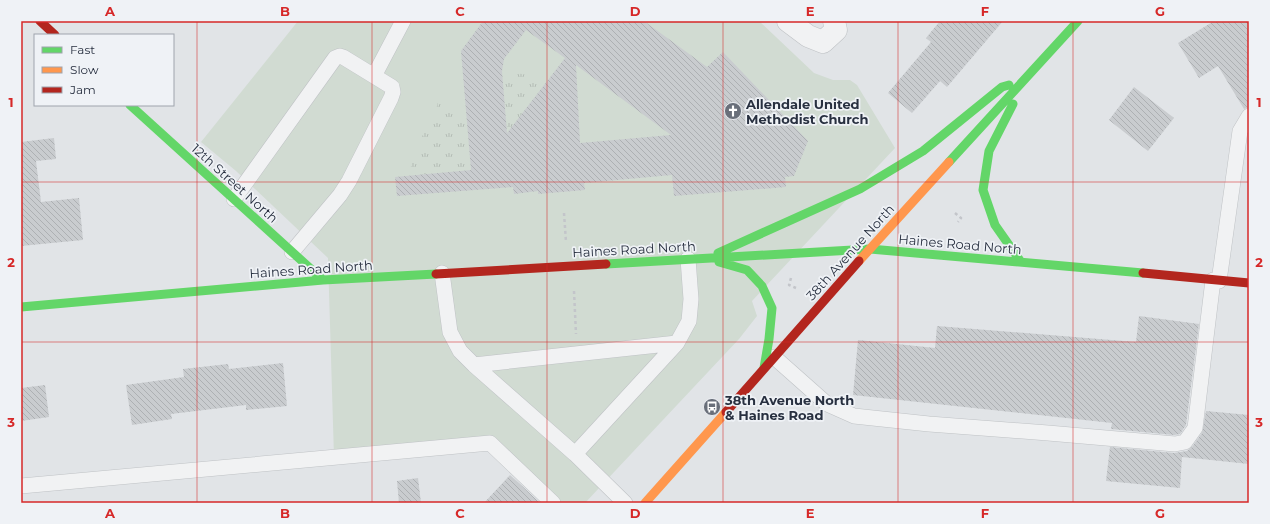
<svg xmlns="http://www.w3.org/2000/svg" width="1270" height="524" font-family="Montserrat,sans-serif">
	<style>
		.grass { fill: #d1dbd2 }
		.park { fill: url(#park-tufts) }
		.building { fill: url(#building-back-hatch); fill-rule: evenodd }
		.lines { fill: none; stroke-linecap: round; stroke-linejoin: round }
		.lane-casing { stroke: #bfc2c5; stroke-width: 16 }
		.street-casing { stroke: #bfc2c5; stroke-width: 23 }
		.path { stroke: #c3c5ca; stroke-width: 2.5; stroke-dasharray: 3 3; stroke-linecap: butt }
		.lane { stroke: #f1f2f3; stroke-width: 15 }
		.street { stroke: #f1f2f3; stroke-width: 22 }
		.fast { stroke: #63d668; stroke-width: 9 }
		.slow { stroke: #ff974d; stroke-width: 9 }
		.jam { stroke: #b3261e; stroke-width: 9 }
		.grid { fill: none; stroke: #d62828; stroke-width: 1; stroke-opacity: 0.55 }
		.labels { text-anchor: middle; stroke-width: 3.5; stroke-linejoin: round; paint-order: stroke }
		.poi-label { font-size: 13px; font-weight: bold; fill: #283040; stroke: #eff2f6; text-anchor: start }
		.street-label { font-size: 13px; fill: #283040; stroke: #eff2f6 }
		.neatline { fill: none; stroke: #d62828; stroke-width: 1.5 }
		.grid-label { font-size: 13px; text-anchor: middle; font-weight: bold; fill: #d62828 }
	</style>
	<defs>
		<pattern id="park-tufts" width="24" height="20" patternUnits="userSpaceOnUse"><rect width="24" height="20" fill="#d1dbd2"/><path d="M3 7l-1-3M5 7V3M7 7l1-3M15 17l-1-3M17 17v-4M19 17l1-3" fill="none" stroke="#b3bcb5"/></pattern>
		<pattern id="building-back-hatch" width="6" height="6" patternUnits="userSpaceOnUse"><rect width="6" height="6" fill="#c9cccf"/><path d="M-1 5l2 2M0 0l6 6M5-1l2 2" fill="none" stroke="#adb0b3"/></pattern>
	</defs>
	<rect width="100%" height="100%" fill="#e1e4e7"/>
	<path class="grass" d="M298 21H759L814 73 833 80H850L857 85 895 148 752 301 757 316 739 339 585 503H553L489 443 334 457 328 258 236 171 201 142Z"/>
	<path class="park" d="M502 71 550 78 509 149Z
		M438 100 449 101 448 109 465 108 471 170 410 176 412 155 436 111Z"/>
	<path class="building" d="M483 21H644L707 67 723 52 808 141 794 176 785 177 786 187 674 196 672 175 584 183 585 190 538 194V191L514 194 513 187 397 196 395 177 471 170 461 51ZM526 30 565 58 507 133 502 71 504 59ZM576 65 671 135 580 143Z
		M940 21H1003L947 87 940 81 912 113 888 93 931 42 926 38Z
		M1214 21H1249V107L1244 109 1218 66 1199 78 1178 43Z
		M1134 87 1174 118 1148 151 1109 120Z
		M54 138 56 159 36 161 41 202 79 198 83 240 21 246V142Z
		M1139 316 1199 324 1186 425 1180 434 1174 435 1111 429 1112 423 853 395 858 340 935 348 937 326 1136 342Z
		M283 363 287 406 246 410V405L171 414 172 419 132 425 126 385 184 377 183 369 228 364 229 369Z
		M45 385 49 417 21 421V388Z
		M1206 411 1249 415V464L1182 457 1180 488 1106 481 1110 447 1174 453 1187 451 1192 447 1202 433Z
		M510 475 522 486 540 503H484Z
		M418 478 421 503H399L397 481Z"/>
	<g class="lines">
		<g class="lane-casing">
			<path id="lane" d="M374 76 403 21
				M234 199 335 58 340 56 343 57 392 87 393 92 391 98 349 181 340 195 292 252
				M442 273 450 332 460 351 474 365 575 454 625 503
				M1219 281 1240 131 1249 116
				M774 357 827 404 854 416 929 424 1048 433 1175 444 1185 442 1195 428 1213 280
				M474 365 677 343 689 321 691 299 688 259
				M575 454 677 343
				M21 486 490 443 553 503"/>
		</g>
		<g class="street-casing">
			<path id="street" d="M788 21 808 36 823 42 836 30 834 21"/>
		</g>
		<path class="path" d="M564 213 566 242
			M955 213 961 218 958 222
			M791 278 789 285 796 288
			M574 291 576 334"/>
		<use href="#lane" class="lane"/>
		<use href="#street" class="street"/>
		<path class="fast" d="M1013 104 989 151 983 190 995 225 1021 262
			M130 105 323 280
			M949 162 1078 21
			M718 253 860 189 923 151 1002 87 1009 85
			M719 262 747 270 762 286 772 308 769 339 764 368
			M606 264 870 249 1143 273
			M21 307 323 280 436 274"/>
		<path class="slow" d="M859 261 949 162
			M645 503 726 412"/>
		<path class="jam" d="M40 21 55 35
			M1143 273 1249 283
			M436 274 606 264
			M726 412 859 261"/>
	</g>
	<path class="grid" d="M197 21V503M372 21V503M547 21V503M723 21V503M898 21V503M1073 21V503M21 182H1249M21 342H1249"/>
	<defs>
		<g id="church-disc" transform="scale(0.9)"><circle r="9.5" fill="#696f7a" stroke="#eff2f6"/><path d="M-1.2-6h2.4v3.5h3.3v2.4h-3.3V6h-2.4V-.1h-3.3v-2.4h3.3Z" fill="#fff"/></g>
		<g id="bus-disc" transform="scale(0.9)"><circle r="9.5" fill="#696f7a" stroke="#eff2f6"/><path d="M-5-6H5V4H4V6H2V4H-2V6H-4V4H-5ZM-3.5-4V0h7V-4ZM-3.5 1.2v1.5H-2V1.2ZM2 1.2v1.5H3.5V1.2Z" fill="#fff"/></g>
	</defs>
	<g fill-rule="evenodd">
		<use href="#church-disc" x="733" y="111"/>
		<use href="#bus-disc" x="712" y="407"/>
	</g>
	<g class="labels">
		<g class="poi-label">
			<text x="746" y="109">Allendale United<tspan x="746" dy="15">Methodist Church</tspan></text>
			<text x="725" y="405">38th Avenue North<tspan x="725" dy="15">&amp; Haines Road</tspan></text>
		</g>
		<g class="street-label">
			<text transform="translate(235 183) rotate(42)" y="5">12th Street North</text>
			<text transform="translate(960 244) rotate(5)" y="5">Haines Road North</text>
			<text transform="translate(634 249) rotate(-3)" y="5">Haines Road North</text>
			<text transform="translate(850 252) rotate(-48)" y="5">38th Avenue North</text>
			<text transform="translate(311 269) rotate(-4)" y="5">Haines Road North</text>
		</g>
	</g>
	<rect width="1270" height="524" fill="none" stroke="#eff2f6" stroke-width="44"/>
	<rect x="34" y="34" width="140" height="72" fill="#eff2f6" stroke="#9fa4ad"/>
	<rect x="42" y="47" width="20" height="6" fill="#63d668" stroke="#9fa4ad"/>
	<text x="70" y="54" font-size="12" fill="#283040">Fast</text>
	<rect x="42" y="67" width="20" height="6" fill="#ff974d" stroke="#9fa4ad"/>
	<text x="70" y="74" font-size="12" fill="#283040">Slow</text>
	<rect x="42" y="87" width="20" height="6" fill="#b3261e" stroke="#9fa4ad"/>
	<text x="70" y="94" font-size="12" fill="#283040">Jam</text>
	<rect x="22" y="22" width="1226" height="480" class="neatline"/>
	<g class="grid-label">
		<text x="110" y="16">A</text>
		<text x="285" y="16">B</text>
		<text x="460" y="16">C</text>
		<text x="635" y="16">D</text>
		<text x="810" y="16">E</text>
		<text x="985" y="16">F</text>
		<text x="1160" y="16">G</text>
		<text x="11" y="107">1</text>
		<text x="1259" y="107">1</text>
		<text x="11" y="267">2</text>
		<text x="1259" y="267">2</text>
		<text x="11" y="427">3</text>
		<text x="1259" y="427">3</text>
		<text x="110" y="518">A</text>
		<text x="285" y="518">B</text>
		<text x="460" y="518">C</text>
		<text x="635" y="518">D</text>
		<text x="810" y="518">E</text>
		<text x="985" y="518">F</text>
		<text x="1160" y="518">G</text>
	</g>
</svg>
